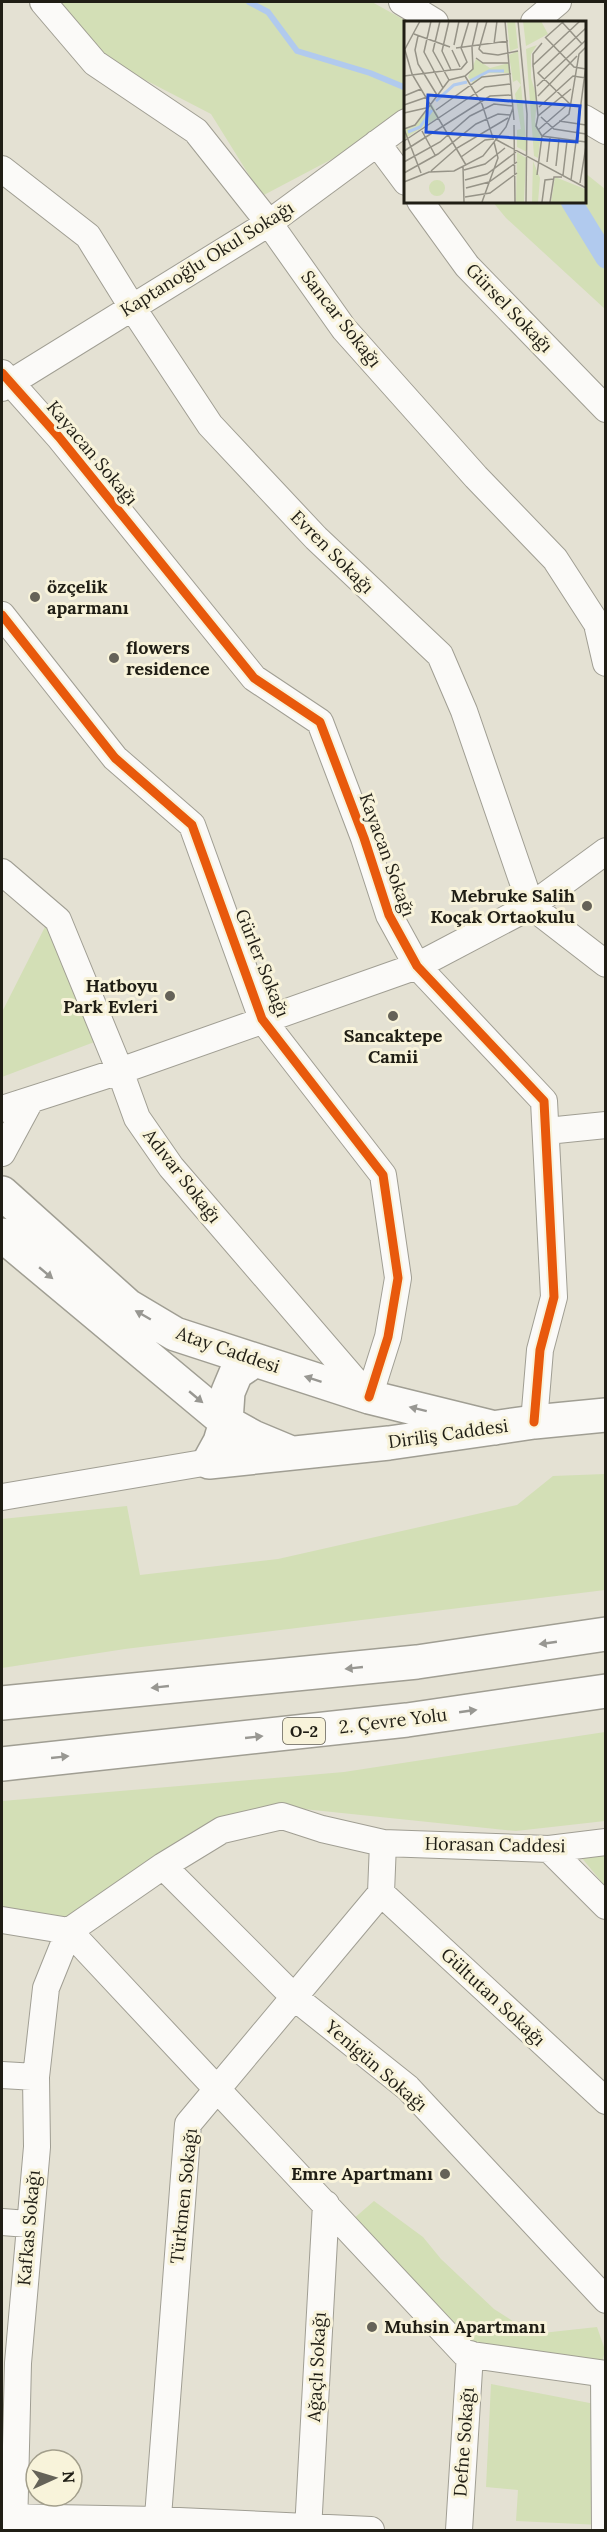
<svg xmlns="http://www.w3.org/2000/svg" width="607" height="2532" font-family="Lora,serif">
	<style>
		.green { fill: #d3dfb6 }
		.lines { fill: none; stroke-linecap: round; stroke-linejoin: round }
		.stream { stroke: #b1caee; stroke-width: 6 }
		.canal { stroke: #b1caee; stroke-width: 21 }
		.minor-casing { stroke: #a09e93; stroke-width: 28 }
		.major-casing { stroke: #a09e93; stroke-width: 36 }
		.highway-casing { stroke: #a09e93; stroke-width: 36 }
		.minor { stroke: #fbfaf8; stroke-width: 26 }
		.major { stroke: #fbfaf8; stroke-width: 33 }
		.highway { stroke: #fbfaf8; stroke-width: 33 }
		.cycleway-casing { stroke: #f8f3da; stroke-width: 13 }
		.cycleway { stroke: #e8590c; stroke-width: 9 }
		.oneway { fill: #989792 }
		.poi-dot { fill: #656258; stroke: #f8f3da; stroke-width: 2 }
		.labels { text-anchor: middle; stroke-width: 6; stroke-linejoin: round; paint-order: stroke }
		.shield { fill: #f8f3da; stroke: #615e50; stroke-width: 1.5 }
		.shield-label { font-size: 16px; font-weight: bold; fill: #201e15 }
		.street-label { font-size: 18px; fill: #201e15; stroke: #f8f3da }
		.poi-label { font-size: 18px; font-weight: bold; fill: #201e15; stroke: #f8f3da; text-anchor: start }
		.inset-river { fill: none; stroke: #b1caee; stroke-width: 3 }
		.inset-road { fill: none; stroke: #969387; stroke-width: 1.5 }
		.view { fill: #1d4ed8; fill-opacity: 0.15; stroke: #1d4ed8; stroke-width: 3 }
		.inset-edge { fill: none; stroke: #201e15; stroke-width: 3 }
	</style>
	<rect width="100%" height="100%" fill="#e4e1d3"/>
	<path class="green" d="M57 2H372L408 22H406V112L370 139 262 196 211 114 95 54Z
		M585 173 605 189V309L506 218 492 201H584Z
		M48 921 97 1041 2 1077V1012Z
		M605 1474V1590L125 1649 2 1668V1519L127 1506 140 1575 278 1559 517 1505 553 1476Z
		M605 1732V1821L516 1831 284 1807 75 1927 2 1917V1801L344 1772Z
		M605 1854V1886L581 1857Z
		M374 2201 423 2237 441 2259 494 2309 533 2334 597 2327 605 2350 601 2368 468 2341 352 2220Z
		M491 2384 600 2405 601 2525 516 2521 518 2490 486 2487Z"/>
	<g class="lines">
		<path class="stream" d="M249 2 268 12 297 51 370 73 406 88"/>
		<path class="canal" d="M571 201 606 258"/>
		<defs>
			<path id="minor" d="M43 2 95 63 196 131 269 223 344 329 476 477 555 559 597 624 606 663
				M402 2 435 22
				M534 22 558 2
				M584 118 606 131
				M377 143 406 182
				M2 169 88 236 132 307 210 425 316 538 440 655 464 711 531 906 606 964
				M420 201 467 266 606 409
				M2 373 59 437 254 678 320 722 364 838 389 915 417 966 544 1101 554 1297 540 1350 534 1422
				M2 388 269 223 406 122
				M2 615 115 758 192 825 262 1019 383 1175 398 1278 388 1337 369 1397
				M2 872 58 920 120 1071 137 1118 171 1167 369 1397
				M2 1109 120 1071 417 966 531 906 606 851
				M547 1131 606 1125
				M2 1153 30 1101
				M2 1497 209 1462
				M383 1843 549 1849 606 1842
				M549 1849 606 1906
				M163 1866 294 1997 408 2088 606 2300
				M381 1893 606 2101
				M2 1920 69 1931
				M69 1931 465 2354 606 2374
				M69 1931 163 1866 222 1830 282 1816 322 1829 383 1843 381 1893
				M2 2075 36 2077
				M2 2222 28 2224
				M604 2374 605 2530
				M2 2517 157 2520 371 2530
				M14 2530 18 2363 37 2147 36 2077 46 1988 69 1931
				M157 2530 188 2124 381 1893
				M308 2530 326 2204
				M459 2530 470 2354"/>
			<path id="major" d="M2 1193 128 1306 175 1334 369 1397 495 1428
				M2 1235 226 1422 253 1437 289 1452
				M255 1360 236 1373 228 1392 226 1422 220 1442 209 1462 389 1443 534 1422 606 1415"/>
			<path id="highway" d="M2 1703 417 1662 606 1634
				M2 1764 407 1720 606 1691"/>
		</defs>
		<use href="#minor" class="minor-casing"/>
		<use href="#major" class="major-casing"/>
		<use href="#highway" class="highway-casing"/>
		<use href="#minor" class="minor"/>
		<use href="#major" class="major"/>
		<use href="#highway" class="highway"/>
		<defs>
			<path id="cycleway" d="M2 373 59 437 254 678 320 722 364 838 389 915 417 966 544 1101 554 1297 540 1350 534 1422
				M2 615 115 758 192 825 262 1019 383 1175 398 1278 388 1337 369 1397"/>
		</defs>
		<use href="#cycleway" class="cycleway-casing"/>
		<use href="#cycleway" class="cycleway"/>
	</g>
	<defs><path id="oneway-solid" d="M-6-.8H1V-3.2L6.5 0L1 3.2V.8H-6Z" transform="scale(1.5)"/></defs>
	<g class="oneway">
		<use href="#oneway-solid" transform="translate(46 1273) rotate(40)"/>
		<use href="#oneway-solid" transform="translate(143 1315) rotate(-150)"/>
		<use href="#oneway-solid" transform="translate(313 1379) rotate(-162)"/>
		<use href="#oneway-solid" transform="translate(196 1397) rotate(40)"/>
		<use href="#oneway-solid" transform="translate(418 1409) rotate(-166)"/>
		<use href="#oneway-solid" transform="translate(548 1643) rotate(172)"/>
		<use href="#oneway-solid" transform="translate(354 1668) rotate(174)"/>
		<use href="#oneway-solid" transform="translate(160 1687) rotate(174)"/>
		<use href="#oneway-solid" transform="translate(468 1711) rotate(-8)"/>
		<use href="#oneway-solid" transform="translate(254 1737) rotate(-6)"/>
		<use href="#oneway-solid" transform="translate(60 1757) rotate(-6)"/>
	</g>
	<g class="poi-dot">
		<circle cx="35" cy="597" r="6"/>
		<circle cx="114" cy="658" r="6"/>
		<circle cx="587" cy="906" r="6"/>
		<circle cx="170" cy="996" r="6"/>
		<circle cx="393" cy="1016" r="6"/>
		<circle cx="445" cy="2174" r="6"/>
		<circle cx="372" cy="2327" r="6"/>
	</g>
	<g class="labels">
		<rect class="shield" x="283" y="1718" width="42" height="26" rx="4.5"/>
		<g class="shield-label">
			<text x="304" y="1737">O-2</text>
		</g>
		<g class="street-label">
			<text transform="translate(207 259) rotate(-32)" y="6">Kaptanoğlu Okul Sokağı</text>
			<text transform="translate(509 308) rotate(46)" y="6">Gürsel Sokağı</text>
			<text transform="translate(341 319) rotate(52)" y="6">Sancar Sokağı</text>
			<text transform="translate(92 453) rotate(50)" y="6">Kayacan Sokağı</text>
			<text transform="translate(332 552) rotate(45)" y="6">Evren Sokağı</text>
			<text transform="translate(387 855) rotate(70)" y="6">Kayacan Sokağı</text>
			<text transform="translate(262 963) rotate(68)" y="6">Gürler Sokağı</text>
			<text transform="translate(182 1176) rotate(52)" y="6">Adıvar Sokağı</text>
			<text transform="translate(228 1350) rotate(19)" y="6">Atay Caddesi</text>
			<text transform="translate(448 1434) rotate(-8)" y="6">Diriliş Caddesi</text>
			<text transform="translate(393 1721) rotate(-7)" y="6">2. Çevre Yolu</text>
			<text transform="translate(495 1845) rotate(1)" y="6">Horasan Caddesi</text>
			<text transform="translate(493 1997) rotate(43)" y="6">Gültutan Sokağı</text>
			<text transform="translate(376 2066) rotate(41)" y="6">Yenigün Sokağı</text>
			<text transform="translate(184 2196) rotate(-84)" y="6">Türkmen Sokağı</text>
			<text transform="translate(29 2228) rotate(-85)" y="6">Kafkas Sokağı</text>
			<text transform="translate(317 2367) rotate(-87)" y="6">Ağaçlı Sokağı</text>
			<text transform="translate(464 2442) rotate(-86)" y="6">Defne Sokağı</text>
		</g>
		<g class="poi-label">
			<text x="47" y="593">özçelik<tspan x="47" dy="21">aparmanı</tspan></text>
			<text x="126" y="654">flowers<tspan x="126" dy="21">residence</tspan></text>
			<text x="575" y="902" text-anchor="end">Mebruke Salih<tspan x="575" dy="21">Koçak Ortaokulu</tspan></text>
			<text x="158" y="992" text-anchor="end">Hatboyu<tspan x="158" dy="21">Park Evleri</tspan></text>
			<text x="393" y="1042" text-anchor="middle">Sancaktepe<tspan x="393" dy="21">Camii</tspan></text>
			<text x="433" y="2180" text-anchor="end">Emre Apartmanı</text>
			<text x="384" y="2333">Muhsin Apartmanı</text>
		</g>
	</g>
	<g transform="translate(404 21)">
		<rect width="182" height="182" fill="#e4e1d3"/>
		<path d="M103 0H111L114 27 106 30ZM119 0H137L144 13 122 25ZM133 24 127 33V57L133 77 131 101 137 112 134 137 130 135 122 28ZM114 30 123 131 113 126V109L117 108 111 73 117 64 113 59 109 61 105 34ZM72 38 86 47 105 42 106 52H83L69 62 64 56ZM28 83 35 96 0 118V109L11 105ZM113 131 122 137 120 181H112ZM129 140 136 157 134 181H128ZM151 156 181 168V181H147ZM25 167a8 8 0 1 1 16 0a8 8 0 1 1-16 0Z" fill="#d3dfb6"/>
		<path class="inset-river" d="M66 60 85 50H100M32 80 50 64 63 61M4 111 16 106 28 89"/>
		<path class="inset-road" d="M27 0 20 31 39 67M36 0 29 30 45 59M45 0 38 30 47 49 57 48 63 41 57 27 65 0M83 0 75 28 79 32 94 34 114 30M101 0 110 99M114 0 123 93 122 181M158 1 178 23M10 13 46 26M14 15 11 29 14 43 33 74M141 17 160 0M142 17 170 46 182 48M138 22 129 33V44L176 0M90 23 93 0M50 24 55 0M0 26 8 53 62 144M52 27 104 20M1 28 16 0M48 29 56 46M72 37 79 42H105M129 44 134 95M0 55 47 49M61 55 78 83 89 117M45 59 61 55 69 48 68 26 74 0M133 65 182 19M0 75 17 68M134 75 173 35M0 84 23 76M167 84 134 52 182 7M135 86 169 55 182 57M32 89 78 56 107 53M0 92 22 87M137 96 150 108 182 113M155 100 182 104M110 104 111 181M0 108 11 104 45 59M0 108 17 152M134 109 164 83M18 110 31 134M138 115 165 93 175 33 182 26M138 115 132 105 134 95 167 68M138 115 182 121M91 118 182 167M0 120 81 66 107 63M0 130 86 75 108 74M57 136 81 119 90 118M0 141 36 121 66 95 90 83 109 85M143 141 146 117M152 145 155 118M59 146 60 181M60 149 81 143 101 127M27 150 53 127 104 97M0 152 34 133 72 103 94 93 106 94M133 154 138 115M159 154 163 120M61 159 83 153 112 131M167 159 182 44M0 161 25 151 50 150 79 135 102 106 109 87M176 162 182 125M62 167 85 161 113 141M61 176 86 172 113 152M78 181 94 137 90 121M138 181 141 159 150 158M146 181 150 156H158"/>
		<path class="view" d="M24 74 176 85 173 121 22 111Z"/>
		<rect width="182" height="182" class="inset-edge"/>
	</g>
	<rect width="607" height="2532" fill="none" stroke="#201e15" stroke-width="6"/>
	<g transform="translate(54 2478) rotate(86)"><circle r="28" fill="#f8f3da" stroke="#a29e8b" stroke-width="1.5"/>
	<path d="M0-4.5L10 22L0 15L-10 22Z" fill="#656258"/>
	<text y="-9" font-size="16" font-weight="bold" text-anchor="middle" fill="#201e15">N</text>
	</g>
</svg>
